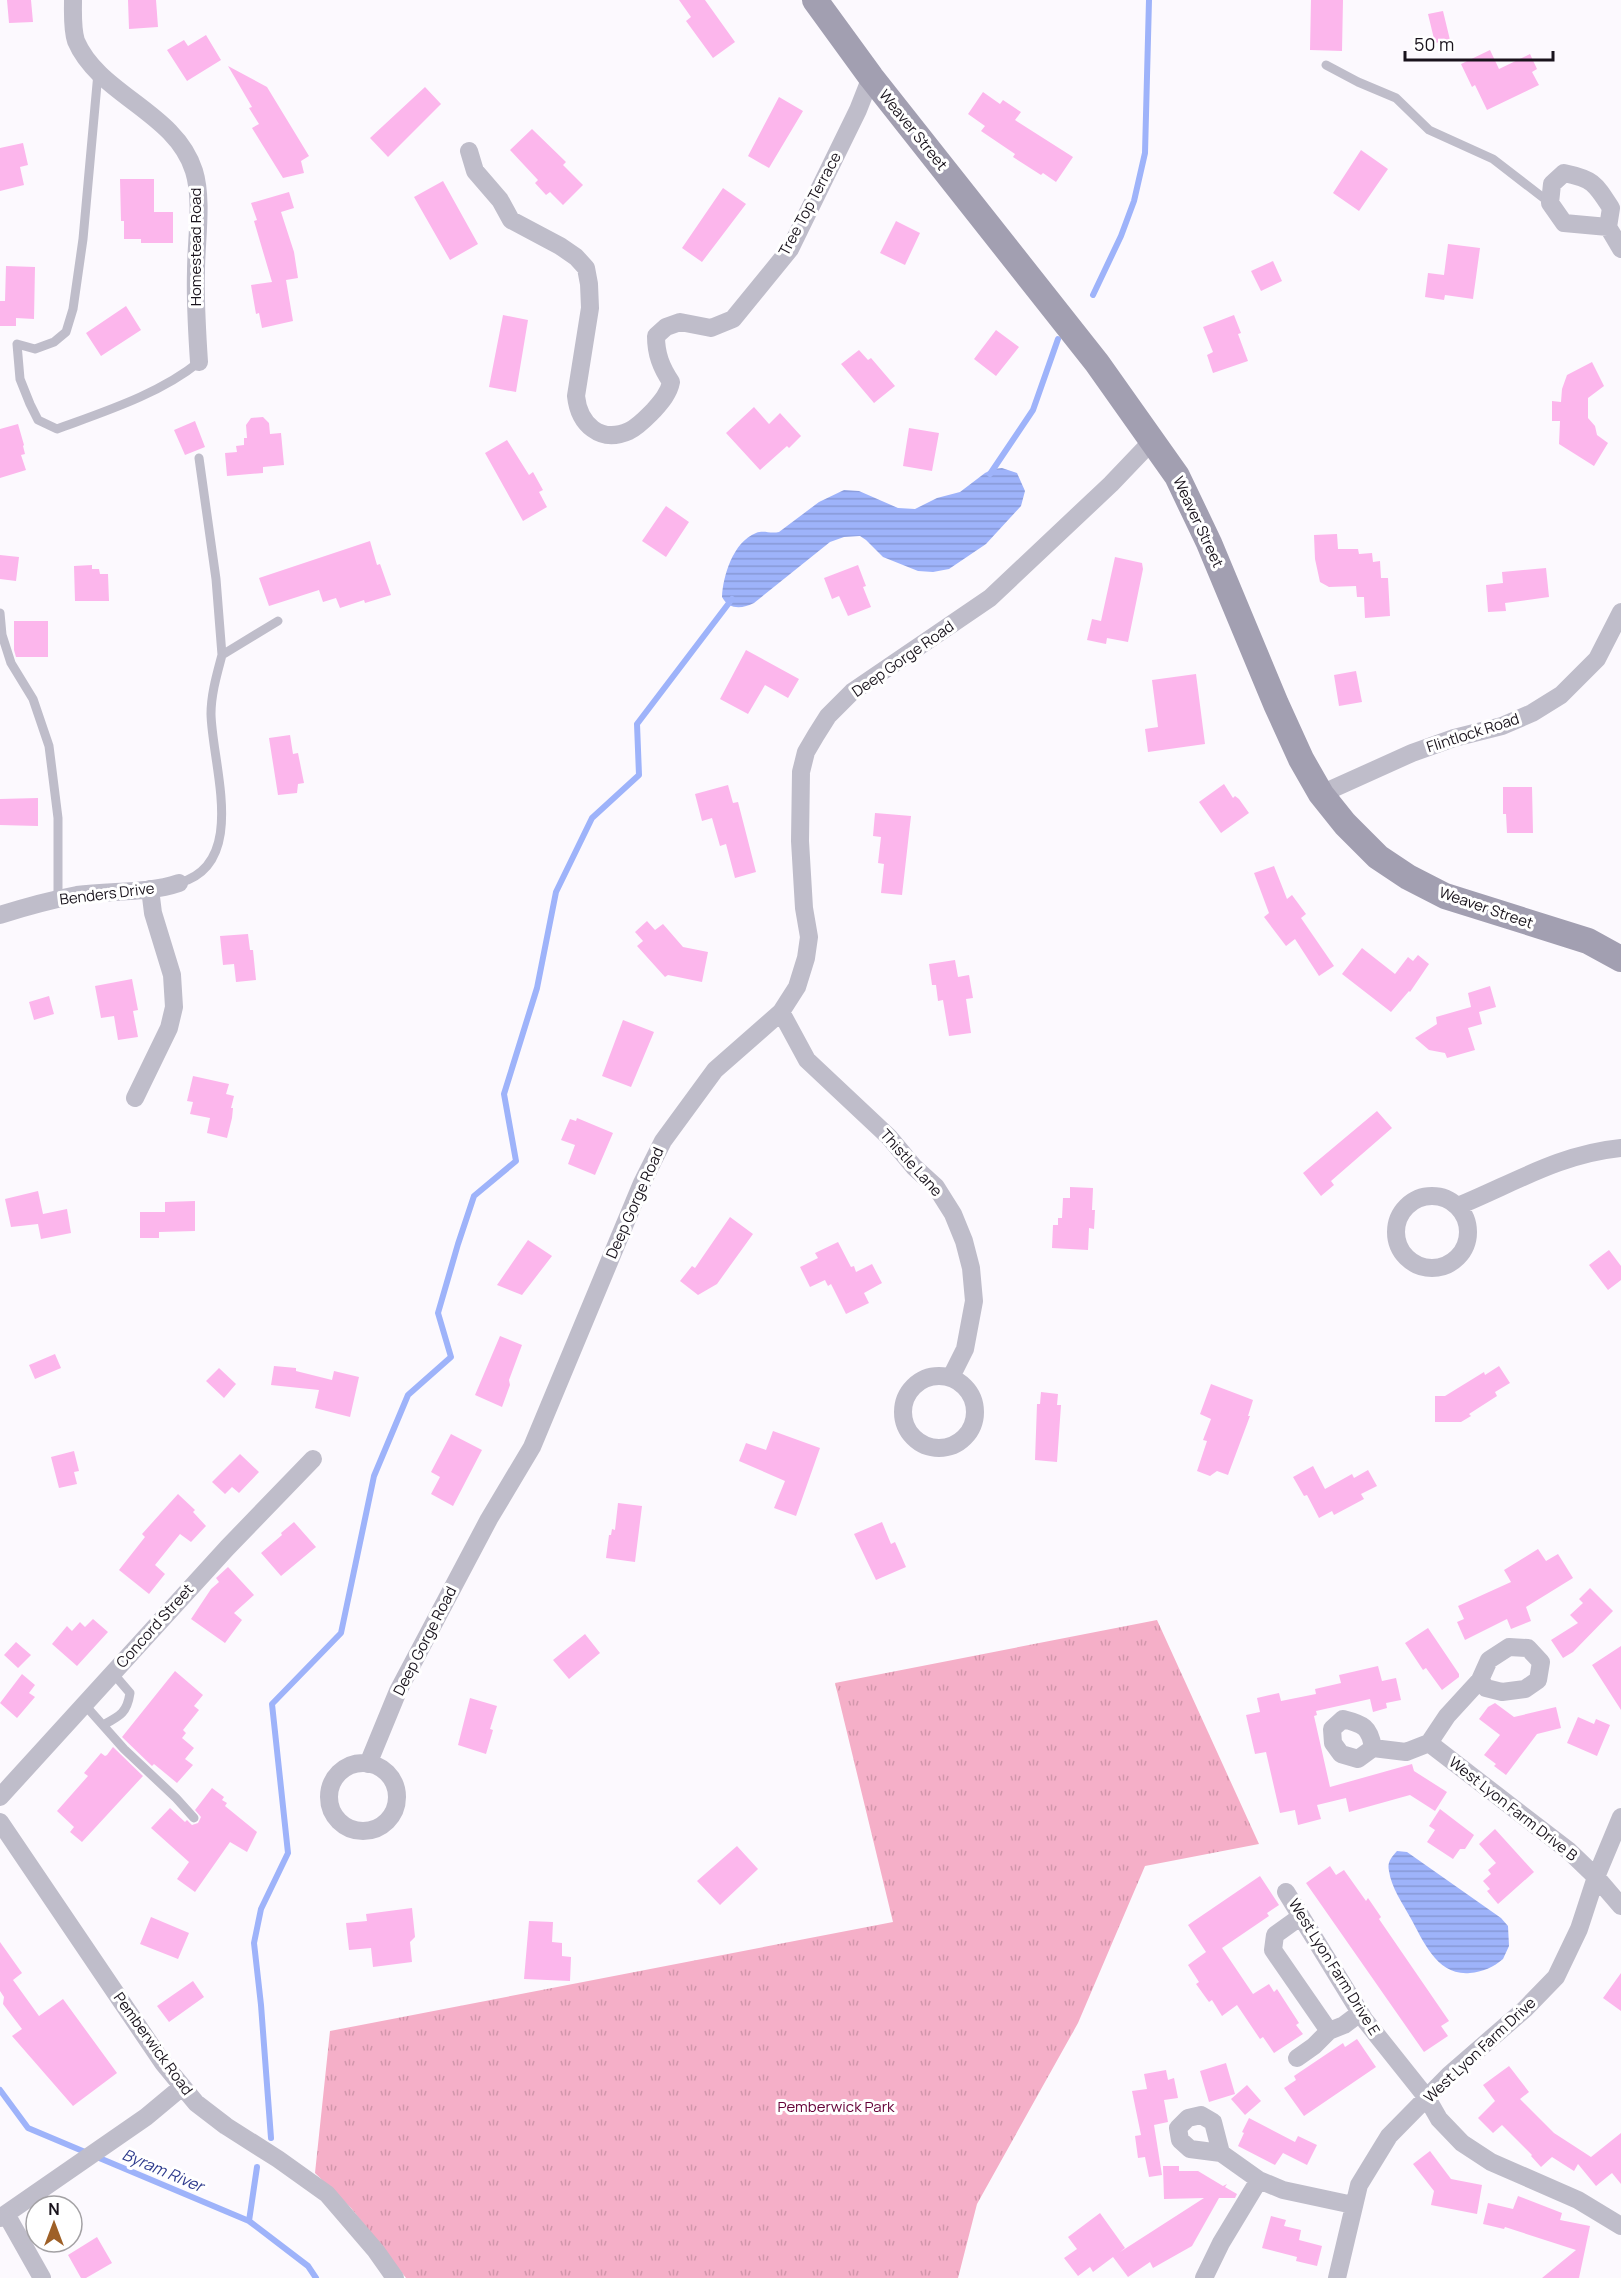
<svg xmlns="http://www.w3.org/2000/svg" width="1621" height="2278" font-family="Manrope,sans-serif">
	<style>
		.park { fill: url(#park-tufts) }
		.water { fill: url(#water-rules) }
		.lines { fill: none; stroke-linecap: round; stroke-linejoin: round }
		.stream { stroke: #9eb3fa; stroke-width: 6 }
		.building { fill: #fcb6ec }
		.lane { stroke: #bfbdca; stroke-width: 9 }
		.street { stroke: #bfbdca; stroke-width: 18 }
		.secondary { stroke: #a29fb1; stroke-width: 26 }
		.labels { text-anchor: middle; stroke-width: 6; stroke-linejoin: round; paint-order: stroke }
		.street-label { font-size: 15px; fill: #19131c; stroke: #fff }
		.park-label { font-size: 15px; fill: #640037; stroke: #fff }
		.water-label { font-size: 16px; font-style: italic; fill: #2e3b8d; stroke: #fff }
	</style>
	<defs>
		<pattern id="park-tufts" width="24" height="20" patternUnits="userSpaceOnUse" patternTransform="scale(1.5)"><rect width="24" height="20" fill="#f5afc8"/><path d="M3 7l-1-3M5 7V3M7 7l1-3M15 17l-1-3M17 17v-4M19 17l1-3" fill="none" stroke="#d196ab"/></pattern>
		<pattern id="water-rules" width="6" height="5" patternUnits="userSpaceOnUse" patternTransform="scale(1.5)"><rect width="6" height="5" fill="#9eb3fa"/><path d="M0 2.5h6" fill="none" stroke="#8899d6"/></pattern>
	</defs>
	<rect width="100%" height="100%" fill="#fcf9fe"/>
	<path class="park" d="M1157 1620 1259 1844 1145 1866 1078 2023 977 2204 958 2278H406L351 2208 315 2173 330 2031 893 1922 835 1683Z"/>
	<path class="water" d="M1002 468 1017 473 1025 491 1021 506 986 544 949 569 933 572 918 571 883 557 866 540 860 536 844 537 830 542 754 603C742 609 729 610 722 597 723 576 733 542 756 533 764 530 770 534 779 532L819 502 844 490 859 491 898 508 915 509 937 498 960 492 985 473 993 469Z
		M1397 1851 1407 1852 1501 1918 1508 1926 1509 1946 1503 1959C1494 1967 1482 1972 1470 1973 1437 1976 1424 1942 1410 1917 1403 1904 1391 1887 1389 1871 1387 1862 1391 1858 1397 1851Z"/>
	<g class="lines">
		<path class="stream" d="M1093 295 1121 236 1134 201 1145 153 1149 0
			M990 474 1033 410 1058 339
			M0 2090 28 2128 249 2221 308 2266 316 2278
			M271 2138 261 2005 254 1943 261 1909 288 1853 272 1704 341 1633 374 1476 408 1395 451 1357 438 1313 458 1244 474 1196 516 1161 504 1094 537 988 556 892 592 818 639 775 637 724 732 599
			M249 2221 257 2167"/>
	</g>
	<path class="building" d="M7 0H31L33 22 9 23Z
		M128 0H156L158 27 129 29Z
		M679 0H705L735 42 713 58 686 21 691 17Z
		M1311 0H1343L1342 51 1310 50Z
		M1443 11 1450 40 1435 43 1428 14Z
		M206 35 221 60 187 81 167 50 184 40 188 46Z
		M1490 50 1499 69 1530 54 1537 69 1532 72 1539 85 1487 110 1475 85 1472 87 1461 64Z
		M228 66 267 87 309 156 301 161 304 173 283 178 252 128 259 124 249 108 252 107Z
		M425 87 441 104 388 157 370 138Z
		M983 92 1000 104 1003 100 1021 112 1015 120 1073 157 1056 182 1043 173 1041 175 1013 157 1015 154 981 131 985 126 968 114Z
		M779 97 803 111 769 168 748 156Z
		M532 129 566 162 563 165 583 185 563 205 550 192 546 195 535 183 538 180 510 150Z
		M23 143 28 165 20 167 24 185 0 191V148Z
		M1361 150 1388 169 1359 211 1333 193Z
		M120 179H154V212H173V243H141V239H124V221H121Z
		M443 181 478 244 450 260 414 197Z
		M723 188 746 204 702 262 682 248Z
		M289 192 294 208 281 212 294 252 298 278 286 280 293 321 262 328 259 313 256 314 251 285 272 282 254 221 257 220 251 203Z
		M896 221 920 233 905 265 880 253Z
		M1448 244 1480 248 1473 299 1445 295 1444 300 1425 297 1428 273 1444 275Z
		M1273 261 1282 281 1261 291 1251 271Z
		M6 266 35 267 34 319 16 318V326H0V301H5Z
		M126 306 141 330 101 356 86 333Z
		M503 315 528 320 516 392 489 387Z
		M1234 315 1241 333 1238 334 1248 361 1213 373 1207 355 1213 352 1203 327Z
		M996 330 1019 347 996 376 974 359Z
		M859 350 868 360 871 358 895 386 874 403 841 364Z
		M1592 362 1604 386 1588 398V418L1595 426 1597 435 1608 443 1594 466 1559 444 1560 421H1552V401L1561 402 1562 389 1567 375Z
		M754 407 769 424 780 413 801 436 789 448 787 446 760 470 726 433Z
		M263 417 269 423 270 434 281 433 284 465 263 467V473L227 476 225 453 237 452 236 446 244 445V438H247L246 425 251 418Z
		M195 421 205 447 185 455 174 430Z
		M18 424 24 445 23 446 25 454 21 455 26 470 0 478V429Z
		M909 428 939 433 932 471 903 466Z
		M507 440 529 475 533 472 543 490 539 492 547 507 523 521 485 453Z
		M666 506 689 522 666 557 642 541Z
		M1337 534 1338 549H1358L1359 554 1372 553 1373 562 1380 561 1381 578H1388L1390 616 1365 618 1364 597H1357L1356 586 1329 587 1320 582 1315 559 1314 535Z
		M370 541 377 565 380 564 391 595 365 603 364 600 340 608 336 598 323 602 319 590 269 606 259 578Z
		M0 555 19 557 16 581 0 579Z
		M1115 557 1142 563 1143 569 1128 642 1107 638 1106 644 1087 640 1092 619 1101 621Z
		M92 565V569H99L100 574H108L109 601H75L74 566Z
		M858 565 866 586 863 587 871 607 848 616 839 596 832 599 824 578Z
		M1546 568 1549 597 1505 603 1506 611 1488 612 1486 585 1503 583 1502 572Z
		M14 621H48V657H16L14 650Z
		M746 650 799 679 788 698 765 685 748 714 720 699Z
		M1356 671 1362 702 1339 706 1334 675Z
		M1196 674 1205 744 1148 752 1145 729 1158 727 1152 680Z
		M290 735 293 754 298 753 304 783 298 784 297 793 278 795 269 738Z
		M1224 784 1233 798 1235 796 1239 799 1249 813 1221 833 1199 802Z
		M728 785 733 803 738 802 756 872 735 878 726 844 720 846 712 818 702 821 695 794Z
		M1503 787H1532L1533 833H1507L1506 814H1503Z
		M38 798V826L0 825V799Z
		M875 813 911 816 902 895 881 893 884 864 878 863 881 837 873 836Z
		M1274 866 1287 899 1292 895 1306 914 1301 918 1334 966 1319 976 1295 939 1286 946 1264 917 1269 913 1254 873Z
		M647 921 655 930 663 924 683 947 708 952 702 982 668 975 665 977 637 946 643 941 635 932Z
		M248 934 250 950H253L256 980 236 982 234 964 223 965 220 936Z
		M1362 948 1395 974 1408 957 1413 961 1418 955 1429 964 1410 992 1409 991 1391 1012 1342 974Z
		M955 960 958 977 969 975 973 998 966 999 971 1033 949 1036 943 1000 938 1001 936 985H932L929 964Z
		M132 979 138 1010 133 1011 138 1037 118 1040 114 1016 101 1018 95 986Z
		M1490 986 1496 1007 1479 1012 1482 1024 1468 1028 1475 1050 1447 1058 1445 1053 1429 1050 1415 1038 1437 1024 1436 1017 1471 1007 1468 993Z
		M49 996 54 1014 34 1020 29 1002Z
		M623 1020 654 1032 631 1087 602 1076Z
		M193 1076 229 1084 226 1094 234 1096 231 1108H233L232 1118 227 1138 207 1133 210 1118 190 1114 193 1102 187 1101Z
		M1377 1111 1392 1128 1331 1181 1334 1185 1321 1196 1303 1173Z
		M577 1118 613 1133 595 1175 568 1164 575 1145 561 1140 570 1119 576 1121Z
		M1070 1187 1093 1188 1092 1210H1095L1094 1229 1089 1228 1088 1250 1052 1248 1053 1225H1058V1218H1062L1063 1198H1070Z
		M38 1191 43 1214 67 1209 71 1233 41 1239 38 1224 11 1227 5 1199Z
		M195 1201V1231L159 1232V1238H140V1212H165V1202Z
		M730 1217 753 1234 717 1284 698 1295 680 1281 692 1266 695 1268Z
		M528 1240 552 1256 522 1295 497 1285Z
		M838 1242 851 1267 854 1266 856 1272 872 1264 882 1283 864 1293 869 1303 846 1314 831 1284 828 1286 825 1280 810 1287 800 1267 818 1258 815 1253Z
		M1609 1250 1621 1266V1280L1608 1290 1589 1265Z
		M500 1336 522 1345 509 1380 510 1385 502 1407 475 1395Z
		M55 1354 61 1368 35 1379 29 1365Z
		M274 1366 296 1368V1371L332 1380 334 1371 359 1377 350 1417 315 1408 319 1390 271 1385Z
		M1499 1366 1510 1383 1495 1392 1497 1396 1469 1414 1471 1416 1461 1422H1435V1396H1445L1484 1372 1485 1375Z
		M219 1368 236 1384 224 1398 206 1381Z
		M1211 1384 1253 1400 1248 1416H1250L1228 1475 1217 1471 1210 1476 1197 1471 1207 1441 1203 1440 1211 1419 1200 1414Z
		M1041 1392 1058 1394 1057 1405H1061L1057 1462 1035 1460 1037 1404H1040Z
		M773 1431 820 1448 796 1516 774 1508 785 1481 739 1461 746 1443 766 1450Z
		M451 1434 482 1450 453 1506 431 1494 440 1477 431 1472Z
		M74 1451 79 1471 74 1472 77 1484 59 1488 51 1457Z
		M240 1454 259 1472 239 1493 232 1487 225 1494 212 1482Z
		M1313 1466 1325 1489 1352 1474 1354 1478 1368 1470 1377 1486 1361 1494 1364 1499 1334 1515 1332 1511 1319 1518 1307 1495 1304 1496 1293 1477Z
		M178 1494 195 1510 193 1512 206 1526 191 1542 180 1534 155 1565 165 1574 149 1594 119 1570 145 1537 142 1534Z
		M618 1503 642 1506 635 1562 606 1558 609 1535H611L612 1529 615 1530Z
		M294 1522 316 1547 281 1576 261 1553 282 1535 281 1533Z
		M882 1522 891 1544 895 1542 906 1567 876 1580 854 1534Z
		M1538 1549 1546 1561 1558 1554 1573 1578 1526 1607 1531 1621 1511 1629 1507 1619 1465 1640 1457 1622 1464 1619 1458 1606 1511 1582 1504 1570Z
		M228 1567 254 1595 234 1613 242 1620 225 1643 191 1619 211 1589 219 1582 216 1578Z
		M1590 1588 1613 1611 1573 1652 1563 1658 1551 1640 1578 1623 1570 1615 1583 1603 1579 1599Z
		M93 1619 108 1632 77 1666 52 1644 67 1626 72 1631 80 1622 85 1627Z
		M1428 1628 1459 1674V1677L1442 1690 1426 1668 1423 1670 1405 1643Z
		M585 1634 600 1653 569 1679 553 1660Z
		M16 1642 31 1655 18 1668 4 1655Z
		M1621 1646V1710L1592 1665Z
		M1378 1666 1382 1681 1396 1678 1401 1700 1386 1703 1387 1708 1373 1712 1370 1699 1316 1711 1317 1715 1314 1716 1330 1787 1412 1764 1414 1771 1447 1792 1435 1811 1410 1795 1349 1812 1346 1798 1317 1805 1321 1819 1298 1825 1295 1810 1280 1813 1266 1752 1255 1754 1246 1715 1260 1712 1257 1698 1279 1693 1281 1701 1316 1694 1315 1689 1341 1683 1339 1675Z
		M175 1671 203 1695 194 1706 199 1710 183 1730 186 1733 182 1738 194 1748 185 1759 193 1765 177 1783 154 1764 152 1766 122 1737Z
		M22 1674 35 1685 29 1693 35 1697 17 1718 0 1703Z
		M470 1698 497 1706 490 1729 493 1730 486 1754 458 1745Z
		M1495 1703 1514 1717 1556 1707 1561 1728 1537 1734 1506 1775 1494 1766 1496 1764 1484 1755 1500 1735 1479 1719 1488 1707Z
		M1578 1717 1594 1724 1596 1719 1610 1725 1597 1756 1567 1743Z
		M113 1747 143 1776 82 1842 70 1832 74 1827 57 1811 88 1776 84 1773 101 1753 105 1756 107 1755Z
		M212 1788 224 1797 222 1800 227 1803 225 1806 257 1832 247 1852 230 1842 195 1892 177 1879 189 1862 151 1828 170 1808 185 1822 187 1820 192 1825 198 1823 201 1817 195 1810Z
		M1440 1809 1474 1835 1465 1849H1460L1453 1859 1427 1842 1435 1830 1429 1826Z
		M1495 1829 1534 1872 1498 1904 1487 1891 1490 1889 1483 1881 1491 1874 1488 1870 1496 1863 1479 1844Z
		M737 1846 758 1869 720 1905 697 1881Z
		M1330 1866 1336 1875 1344 1870 1366 1901 1368 1898 1381 1917 1379 1919 1449 2021 1441 2026 1448 2036 1424 2052 1306 1883Z
		M1260 1876 1279 1905 1267 1913 1269 1916 1222 1948 1253 1994 1269 1984 1274 1992 1277 1989 1299 2023 1296 2025 1303 2034 1274 2053 1263 2037 1260 2039 1237 2005 1222 2016 1212 2000 1209 2002 1196 1984 1199 1982 1188 1965 1206 1952 1188 1925Z
		M412 1908 415 1937 410 1942 412 1962 373 1967 371 1948 349 1950 346 1923 367 1921 366 1914Z
		M151 1917 189 1933 178 1959 140 1944Z
		M529 1921 553 1922 552 1942 562 1943V1956L571 1957 570 1981 524 1979Z
		M0 1942 22 1973 13 1980 39 2016 63 1999 117 2073 73 2106 12 2036 22 2029 3 2004 4 1997 0 1991Z
		M1621 1973V2011L1603 1998Z
		M193 1981 204 1997 169 2022 157 2006Z
		M1357 2039 1376 2067 1304 2116 1284 2088 1296 2080 1294 2076 1343 2043 1345 2047Z
		M1226 2063 1235 2094 1209 2102 1200 2071Z
		M1509 2066 1529 2092 1520 2099 1554 2133 1591 2157 1621 2133V2184L1612 2173 1596 2186 1578 2164 1574 2171 1552 2157 1541 2167 1531 2156 1532 2155 1502 2125 1493 2133 1478 2118 1495 2101 1483 2085Z
		M1166 2070 1168 2080 1174 2078 1178 2098 1164 2100 1168 2122 1154 2125 1162 2175 1149 2177 1145 2157 1138 2158 1135 2136 1141 2135 1132 2091 1147 2089 1144 2074Z
		M1247 2085 1261 2101 1245 2115 1231 2099Z
		M1249 2118 1295 2142 1298 2136 1317 2145 1307 2165 1283 2153 1275 2165 1238 2146 1244 2133 1242 2132Z
		M1430 2151 1451 2179 1482 2185 1477 2214 1431 2205 1434 2191 1413 2164Z
		M1163 2166H1179V2171H1198L1223 2186 1227 2184 1225 2187 1237 2194 1235 2198H1219L1192 2246 1153 2268 1150 2262 1128 2277 1113 2257 1093 2272 1090 2267 1078 2276 1064 2258 1077 2249 1068 2237 1100 2213 1125 2248 1120 2252 1204 2198 1164 2199Z
		M1518 2196 1562 2213 1560 2220 1590 2226 1579 2278H1542L1576 2250 1505 2227 1504 2229 1483 2224 1488 2203 1513 2209Z
		M1271 2216 1286 2220 1284 2226 1301 2230 1299 2240 1322 2246 1317 2266 1296 2261 1297 2257 1262 2248Z
		M97 2237 112 2263 86 2278H81L68 2255Z"/>
	<g class="lines">
		<path class="lane" d="M1326 65 1358 82 1396 98 1429 130 1493 159 1550 203
			M98 73 83 239 73 309 66 332 54 342 35 349 17 344 20 379 30 404 38 420 57 429C103 412 160 394 199 362
			M199 458 216 579 222 655
			M0 613 2 635 11 663 33 699 49 746 58 818V900
			M179 883C249 864 212 765 211 714 211 694 217 674 222 655L278 621
			M84 1704 124 1749 176 1798 194 1818
			M103 1725C120 1716 127 1713 130 1693L112 1672"/>
		<path class="street" d="M73 0C73 12 72 29 76 41 99 95 176 112 194 171 203 200 196 241 196 271 195 302 197 332 199 362
			M469 151 475 171 500 200 511 220 560 246 576 257 586 268 589 284 590 308 576 396C579 424 600 444 629 431 639 426 646 418 654 410 661 402 669 393 671 382 661 367 656 354 656 336L666 327 680 322 711 328 733 319 790 249 858 110 871 77
			M1608 227 1564 223 1550 203 1552 184 1564 173C1593 179 1595 183 1611 208L1608 227 1621 249
			M1321 794 1412 753 1454 738 1502 726 1532 713 1561 695 1597 659 1621 612
			M0 915C25 907 51 900 77 895 111 890 147 894 179 883
			M781 1012 807 1060 889 1137 914 1167 936 1187 953 1214 964 1241 971 1268 974 1301 965 1349 951 1377
			M135 1098 169 1028 174 1007 172 975 153 913 150 889
			M1396 1232a36 36 0 1 1 72 0a36 36 0 1 1-72 0Z
			M1458 1206C1514 1183 1560 1154 1621 1148
			M903 1412a36 36 0 1 1 72 0a36 36 0 1 1-72 0Z
			M1429 1743 1569 1851 1596 1877 1621 1906
			M1373 1748C1370 1727 1363 1724 1343 1719L1332 1729 1333 1743 1341 1754 1358 1759 1373 1748 1406 1752 1429 1743 1447 1716 1480 1680 1489 1660 1509 1647 1528 1648 1541 1662 1538 1680 1525 1689 1502 1692 1486 1688 1480 1680
			M329 1797a34 34 0 1 1 68 0a34 34 0 1 1-68 0Z
			M368 1764 398 1691 489 1519 532 1447 642 1183 663 1141 715 1070 781 1012 797 987 806 958 809 937 804 908 800 841 801 772 806 752 816 735 828 716 852 692 990 598 1111 484 1153 440
			M0 1797 227 1548 313 1459
			M0 1822 163 2063 196 2103 226 2126 278 2159 327 2194 376 2251 395 2278
			M1286 1892 1364 2019 1427 2098 1439 2119 1462 2143 1491 2162 1578 2200 1621 2226
			M1300 1917 1275 1935 1273 1950 1329 2031 1344 2025 1360 2013
			M1297 2058 1314 2046 1329 2031
			M1259 2180 1283 2190 1353 2205
			M6 2214 42 2278
			M0 2218 146 2117 182 2087
			M1204 2278 1221 2243 1259 2180 1221 2153 1213 2122 1201 2115 1188 2118 1178 2128 1180 2140 1190 2149 1221 2153
			M1337 2278 1359 2185 1389 2136 1449 2075 1525 2009 1556 1977 1579 1929 1596 1877 1621 1817"/>
		<path class="secondary" d="M815 0 871 77 1097 363 1177 476 1209 543 1276 704 1301 759 1321 794 1345 824 1378 857 1408 877 1445 896 1588 941 1621 959"/>
	</g>
	<g class="labels">
		<g class="street-label">
			<text transform="translate(913 130) rotate(51)" y="5">Weaver Street</text>
			<text transform="translate(810 204) rotate(-62)" y="5">Tree Top Terrace</text>
			<text transform="translate(196 247) rotate(-90)" y="5">Homestead Road</text>
			<text transform="translate(1198 522) rotate(65)" y="5">Weaver Street</text>
			<text transform="translate(903 659) rotate(-35)" y="5">Deep Gorge Road</text>
			<text transform="translate(1473 733) rotate(-18)" y="5">Flintlock Road</text>
			<text transform="translate(107 894) rotate(-7)" y="5">Benders Drive</text>
			<text transform="translate(1486 908) rotate(19)" y="5">Weaver Street</text>
			<text transform="translate(911 1163) rotate(48)" y="5">Thistle Lane</text>
			<text transform="translate(635 1203) rotate(-66)" y="5">Deep Gorge Road</text>
			<text transform="translate(155 1626) rotate(-48)" y="5">Concord Street</text>
			<text transform="translate(425 1641) rotate(-63)" y="5">Deep Gorge Road</text>
			<text transform="translate(1513 1809) rotate(38)" y="5">West Lyon Farm Drive B</text>
			<text transform="translate(1334 1967) rotate(58)" y="5">West Lyon Farm Drive E</text>
			<text transform="translate(153 2044) rotate(54)" y="5">Pemberwick Road</text>
			<text transform="translate(1480 2050) rotate(-43)" y="5">West Lyon Farm Drive</text>
		</g>
		<g class="park-label">
			<text x="836" y="2112">Pemberwick Park</text>
		</g>
		<g class="water-label">
			<text transform="translate(163 2170) rotate(23)" y="6">Byram River</text>
		</g>
	</g>
	<g transform="translate(54 2224)"><circle r="28" fill="#ffffff" stroke="#a3a1a4" stroke-width="1.5"/>
	<path d="M0-4.5L10 22L0 15L-10 22Z" fill="#9e6027"/>
	<text y="-9" font-size="16" font-weight="bold" text-anchor="middle" fill="#19131c">N</text>
	</g>
	<path d="M1405 51v9h148v-9" fill="none" stroke="#19131c" stroke-width="3"/>
	<text x="1414" y="51" font-size="18" fill="#19131c" stroke="#ffffff" stroke-width="4.5" paint-order="stroke">50 m</text>
</svg>
